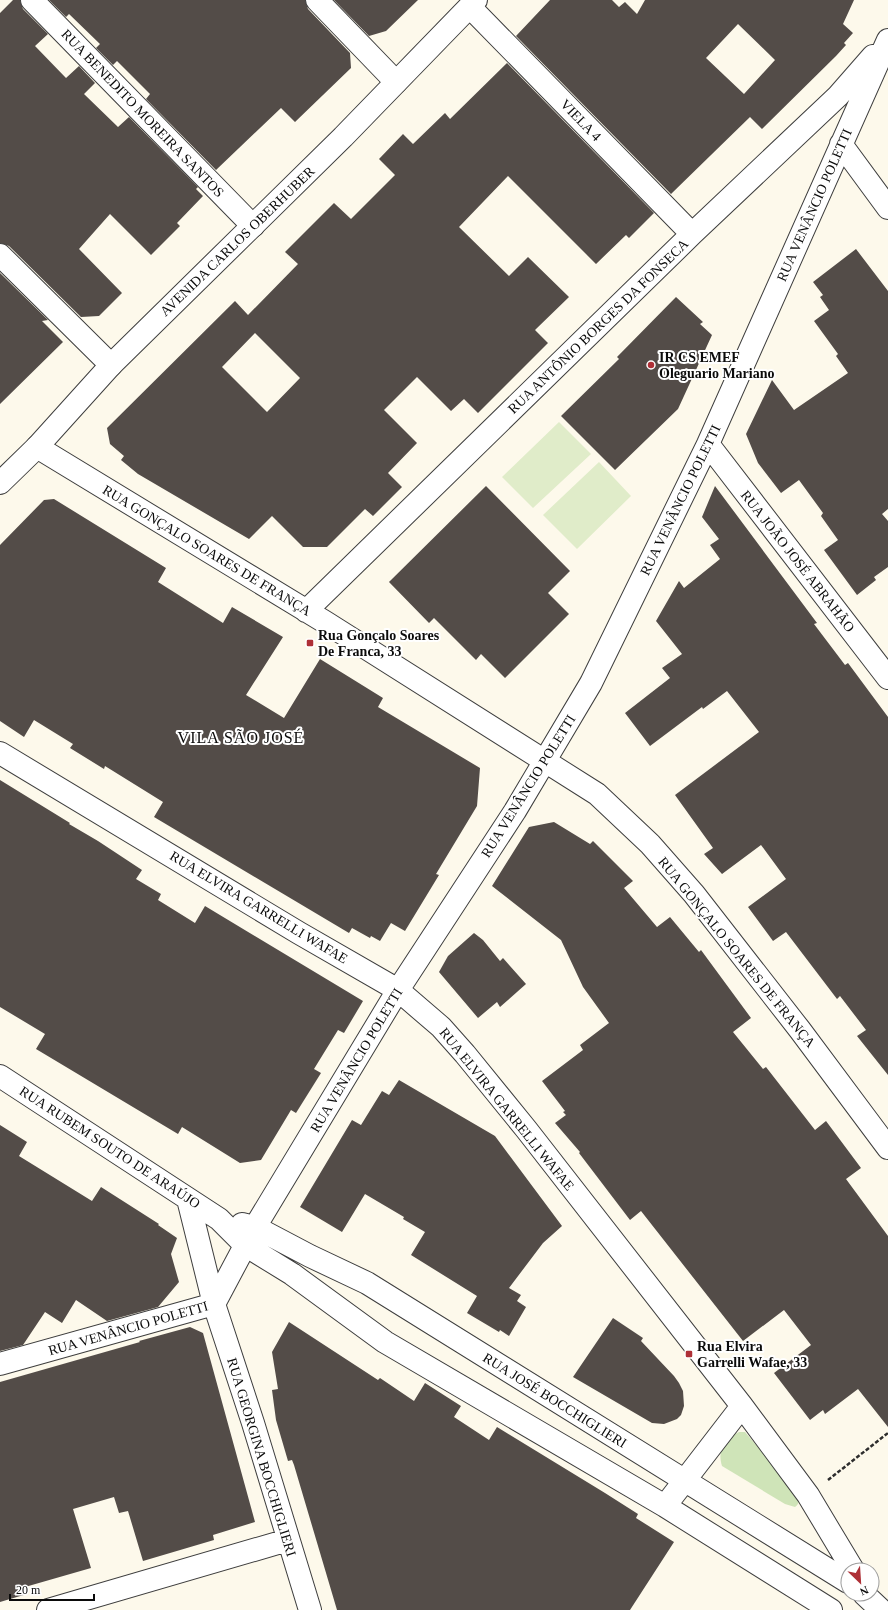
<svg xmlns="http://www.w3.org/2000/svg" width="888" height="1610" font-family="'Times New Roman',serif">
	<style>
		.green { fill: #cfe4b8 }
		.pitch { fill: #e0ecc9 }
		.building { fill: #534c48; fill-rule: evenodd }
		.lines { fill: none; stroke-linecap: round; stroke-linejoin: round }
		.minor-casing { stroke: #3e3e3e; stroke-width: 24 }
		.tertiary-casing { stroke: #3e3e3e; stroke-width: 24 }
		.path { stroke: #2d2d2d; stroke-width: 2.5; stroke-dasharray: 4 2; stroke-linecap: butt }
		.minor { stroke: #fff; stroke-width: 22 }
		.tertiary { stroke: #fff; stroke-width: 22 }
		.poi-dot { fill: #ae3037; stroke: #fff; stroke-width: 1.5 }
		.labels { text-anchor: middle; stroke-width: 4; stroke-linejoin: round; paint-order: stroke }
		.street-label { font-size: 14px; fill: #0b0b0b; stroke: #fff }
		.poi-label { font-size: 14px; font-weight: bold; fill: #0b0b0b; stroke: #fff; text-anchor: start }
		.quarter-label { font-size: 16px; letter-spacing: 1px; fill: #0b0b0b; stroke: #fff }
	</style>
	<rect width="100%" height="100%" fill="#fdf9eb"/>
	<path class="green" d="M739 1432H745L797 1493C800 1499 800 1503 795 1507L785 1504 722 1466C717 1450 724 1439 739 1432Z"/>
	<path class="pitch" d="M559 422 591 454 533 508 502 477Z
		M599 462 631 496 577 549 543 515Z"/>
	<path class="building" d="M13 0H20L23 9 48 34 35 46 66 78 79 66 95 83 84 94 118 127 129 117 198 187 196 189 203 196 177 223 180 226 151 255 110 214 79 249 122 293 99 316 81 317 9 246 0 243V13Z
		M49 0H305L308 9 350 53 351 68 295 122 281 108 216 170 146 99 150 94 117 61 113 65 96 48 100 44 69 14 66 17Z
		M334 0H418L386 31 369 36Z
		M550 0H612L619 7 625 2 637 14 645 0H854L843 24 853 33 844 43 846 45 836 56 762 129 750 117 671 194 516 36ZM738 24 775 60 744 94 706 58Z
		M507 63 654 213 629 238 626 235 596 264 508 176 459 227 509 276 528 257 569 297 535 330 548 343 478 413 464 399 451 411 417 377 384 410 417 443 388 473 402 487 373 516 365 509 327 547H303L272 516 249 539 138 474 121 460 124 456 110 444 107 428 235 301 248 315 298 264 285 252 334 203 351 219 395 175 379 159 403 134 413 144 445 113 450 119ZM255 333 300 378 267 412 222 367Z
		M856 249 888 291V509L882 514 888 521V567L874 577 876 580 857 595 824 550 838 540 821 516 823 513 799 480 781 493 758 463 746 434 772 380 794 410 848 373 836 356 838 354 814 321 829 310 820 297 823 295 813 282Z
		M0 273 48 320 42 321 63 342 0 404Z
		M676 297 703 322 700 324 712 335 678 409 615 470 561 416 619 359 617 357Z
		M486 486 570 571 548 593 569 614 505 678 481 654 476 660 434 618 429 623 389 582Z
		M715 486 817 623 814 624 845 665 848 663 888 717V1075L857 1036 866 1030 840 996 837 999 786 932 773 941 748 907 786 879 761 845 722 874 704 854 713 848 675 795 759 732 727 691 703 709 702 707 650 746 625 713 670 678 662 668 682 654 656 621 679 581 684 588 720 559 710 545 719 539 702 517Z
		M54 499 166 568 158 582 223 623 232 607 283 637 246 695 284 718 320 659 383 698 378 707 480 768 477 806 436 874 439 875 405 931 391 923 380 941 371 936 370 938 352 928 349 933 154 817 163 802 105 766 104 769 70 748 73 744 34 720 24 737 0 721V545L44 500Z
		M0 780 70 823 69 824 98 841 142 870 136 879 161 894 158 900 195 923 205 906 363 1001 344 1033 338 1030 314 1069 321 1073 296 1113 291 1110 261 1160 240 1163 182 1127 178 1134 36 1049 45 1034 0 1007Z
		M554 822 590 844 593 841 633 881 624 888 657 927 670 917 699 952 701 950 751 1018 733 1032 763 1069 766 1067 815 1130 826 1121 861 1168 846 1179 888 1236V1427L858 1389 825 1414 823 1410 810 1420 774 1373 811 1345 784 1310 743 1341 641 1211 630 1220 579 1153 580 1152 555 1123 566 1115 563 1112 565 1111 542 1081 583 1050 580 1045 609 1023 583 987 561 940 492 886 529 827Z
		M474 933 483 940 500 961 503 958 526 984 500 1007 497 1002 478 1018 439 972 448 956Z
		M399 1080 495 1136 562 1226 543 1243 509 1288 521 1295 517 1301 526 1307 509 1336 500 1330 499 1332 467 1313 477 1296 411 1255 425 1232 403 1219 404 1217 365 1194 342 1232 300 1207 352 1120 361 1125 382 1091 389 1095Z
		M0 1125 27 1142 19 1156 92 1201 101 1187 159 1224 158 1225 177 1238 171 1254 179 1282 158 1307 107 1321 76 1300 62 1323 45 1312 23 1345 0 1351Z
		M613 1318 643 1338 641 1341 674 1376 679 1383 683 1391 684 1406 681 1415 677 1419 664 1424 652 1423 573 1377Z
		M289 1322 378 1380 380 1378 414 1401 425 1383 461 1406 454 1417 489 1440 497 1427 605 1493 638 1514 636 1518 674 1542 630 1610H337L294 1465 292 1460 288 1461 276 1420 272 1390 278 1389 272 1352Z
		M190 1327 203 1333 255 1522 213 1535 214 1540 143 1561 128 1511 119 1513 114 1497 73 1509 91 1568 25 1587 27 1594 0 1602V1382L140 1342 139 1341Z"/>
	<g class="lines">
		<defs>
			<path id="minor" d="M32 0 253 226
				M317 0 396 82
				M470 7 692 234
				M841 144 888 208
				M0 255 111 365
				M708 444 888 678
				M37 447 325 622 597 794 650 844 694 894 800 1030 888 1148
				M306 611 692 234 838 96 873 56
				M0 753 299 933 398 990 441 1027 465 1054 526 1129 742 1406 808 1495 853 1570
				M0 1076 219 1219 245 1245 292 1274 385 1342 665 1506 831 1610
				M188 1199 214 1304 253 1423 310 1610
				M242 1224 255 1227 310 1256 367 1283 848 1582
				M0 1364 214 1304 255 1227 398 990 515 811 591 683 708 444 888 40
				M665 1506 742 1406
				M864 1594 881 1610
				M48 1610 288 1540"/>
			<path id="tertiary" d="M0 483 37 447 111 365 343 137 476 0"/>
		</defs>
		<use href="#minor" class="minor-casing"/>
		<use href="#tertiary" class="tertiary-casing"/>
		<path class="path" d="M828 1480 888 1433"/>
		<use href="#minor" class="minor"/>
		<use href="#tertiary" class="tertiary"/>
	</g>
	<g class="poi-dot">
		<circle cx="651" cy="365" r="4"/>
		<rect x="306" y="639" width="8" height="8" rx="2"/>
		<rect x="685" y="1350" width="8" height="8" rx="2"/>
	</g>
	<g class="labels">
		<g class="street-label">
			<text transform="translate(143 113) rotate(46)" y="5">RUA BENEDITO MOREIRA SANTOS</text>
			<text transform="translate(581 120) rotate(46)" y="5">VIELA 4</text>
			<text transform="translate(814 205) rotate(-66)" y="5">RUA VENÂNCIO POLETTI</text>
			<text transform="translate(237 241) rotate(-44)" y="5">AVENIDA CARLOS OBERHUBER</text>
			<text transform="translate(598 326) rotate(-44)" y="5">RUA ANTÔNIO BORGES DA FONSECA</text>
			<text transform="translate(680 500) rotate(-64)" y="5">RUA VENÂNCIO POLETTI</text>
			<text transform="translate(207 550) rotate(31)" y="5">RUA GONÇALO SOARES DE FRANÇA</text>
			<text transform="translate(798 561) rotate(52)" y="5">RUA JOÃO JOSÉ ABRAHÃO</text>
			<text transform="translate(528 786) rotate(-58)" y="5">RUA VENÂNCIO POLETTI</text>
			<text transform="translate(259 907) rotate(31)" y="5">RUA ELVIRA GARRELLI WAFAE</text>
			<text transform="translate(737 952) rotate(51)" y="5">RUA GONÇALO SOARES DE FRANÇA</text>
			<text transform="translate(356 1060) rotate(-59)" y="5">RUA VENÂNCIO POLETTI</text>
			<text transform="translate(507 1109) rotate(51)" y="5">RUA ELVIRA GARRELLI WAFAE</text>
			<text transform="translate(110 1147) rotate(33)" y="5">RUA RUBEM SOUTO DE ARAÚJO</text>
			<text transform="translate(128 1328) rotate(-16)" y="5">RUA VENÂNCIO POLETTI</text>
			<text transform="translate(555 1400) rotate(32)" y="5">RUA JOSÉ BOCCHIGLIERI</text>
			<text transform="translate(262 1457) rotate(73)" y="5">RUA GEORGINA BOCCHIGLIERI</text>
		</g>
		<g class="poi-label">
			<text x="659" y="362">IR CS EMEF<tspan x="659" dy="16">Oleguario Mariano</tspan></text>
			<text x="318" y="640">Rua Gonçalo Soares<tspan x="318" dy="16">De Franca, 33</tspan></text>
			<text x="697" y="1351">Rua Elvira<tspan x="697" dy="16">Garrelli Wafae, 33</tspan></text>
		</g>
		<g class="quarter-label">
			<text x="241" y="743">VILA SÃO JOSÉ</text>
		</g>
	</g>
	<g transform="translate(860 1582) rotate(155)"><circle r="19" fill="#ffffff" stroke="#9d9d9d"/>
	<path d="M0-3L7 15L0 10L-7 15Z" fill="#ae3037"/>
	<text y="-6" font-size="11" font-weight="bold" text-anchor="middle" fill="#0b0b0b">N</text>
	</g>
	<path d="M10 1594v6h84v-6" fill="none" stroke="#0b0b0b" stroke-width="2"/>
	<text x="16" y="1594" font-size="12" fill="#0b0b0b" stroke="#ffffff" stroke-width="3" paint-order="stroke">20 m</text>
</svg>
